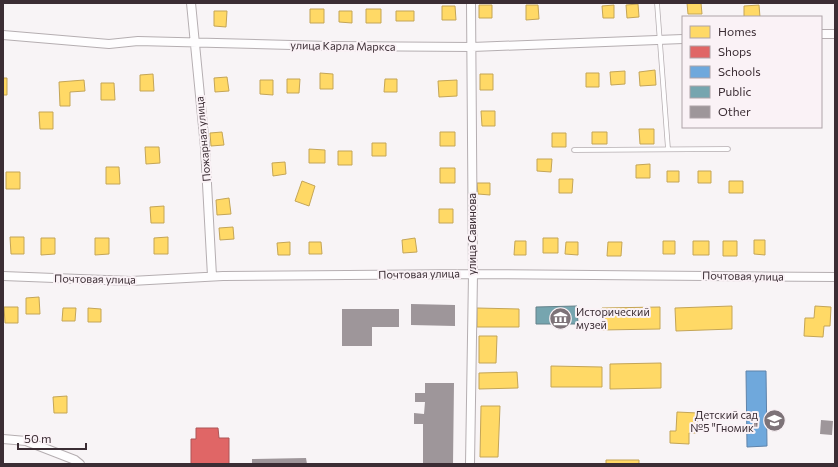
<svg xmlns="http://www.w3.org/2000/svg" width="838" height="467" font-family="Commissioner,sans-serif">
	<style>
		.homes { fill: #ffd966; stroke: #c4a557 }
		.shops { fill: #e06666; stroke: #ae5557 }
		.schools { fill: #6fa8dc; stroke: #5f83aa }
		.public { fill: #76a5af; stroke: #64818a }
		.building { fill: #9e969a }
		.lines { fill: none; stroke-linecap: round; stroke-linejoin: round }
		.service-casing { stroke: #b5aeb1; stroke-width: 5.5 }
		.minor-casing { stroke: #b5aeb1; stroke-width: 10 }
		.service { stroke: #fefdfe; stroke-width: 4 }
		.minor { stroke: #fefdfe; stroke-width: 8 }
		.labels { text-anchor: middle; stroke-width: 4; stroke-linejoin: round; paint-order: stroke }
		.street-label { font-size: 11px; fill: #3b2d34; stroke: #faf2f6 }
		.poi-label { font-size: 11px; fill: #3b2d34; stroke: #faf2f6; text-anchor: start }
	</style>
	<rect width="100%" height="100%" fill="#f8f4f6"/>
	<path class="homes" d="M687 3H701L702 14H688Z
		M638 4 639 17 627 18 626 5Z
		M479 5H492V18H479Z
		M526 5H538L539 19 526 20Z
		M614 5V18H603L602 6Z
		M759 5 760 17H744V6Z
		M442 6H455L456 20H442Z
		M310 9H324V23H310Z
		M366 9H381V23H366Z
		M214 11H227L226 27 214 26Z
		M339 11H352V23L339 22Z
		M396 11H414V21H396Z
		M655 70 656 85 640 86 639 72Z
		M625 71V84L611 85 610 72Z
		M320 73 333 74V89H320Z
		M586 73H599V87H586Z
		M153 74 154 91H140V75Z
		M480 74H493V90H480Z
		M227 77 229 91 215 92 214 78Z
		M3 78H7V95H3Z
		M287 79H300L299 93H287Z
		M385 79H397V92H384Z
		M84 80 85 91 70 92V106H60L59 82Z
		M260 80H273V95L260 94Z
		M457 80V96L439 97 438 81Z
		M101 83H114L115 100H101Z
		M481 111H495V126H482Z
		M39 112H53V129H40Z
		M639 129H654V144H640Z
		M222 132 224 145 211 146 210 133Z
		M440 132H455V146H440Z
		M592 132H607V144H592Z
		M552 133H566V147H552Z
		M372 143H386V156H372Z
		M145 147H159L160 163 146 164Z
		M309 149 325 150V163H309Z
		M338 151H352V165H338Z
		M537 159H552L551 172 537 171Z
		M285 162 286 174 273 176 272 163Z
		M650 164V178H636V165Z
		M106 167H119L120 184H106Z
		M440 168H455V183H440Z
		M667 171H679V182H667Z
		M698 171H711V183H698Z
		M6 172H20V189H6Z
		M559 179H573L572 193H559Z
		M302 181 315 186 309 206 295 201Z
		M729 181H743V193H729Z
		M477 183H490V195L478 194Z
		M229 198 231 214 217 215 216 200Z
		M164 206V223H151L150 207Z
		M439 209H453V223H439Z
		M233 227 234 239 220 240 219 228Z
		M10 237H24V254H11Z
		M168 237V254H154V238Z
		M41 238H55V254L41 255Z
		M95 238H109V254L95 255Z
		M415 238 417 252 403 253 402 240Z
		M543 238H558V253H543Z
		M754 240H765V255L754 254Z
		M515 241H526V255H514Z
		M663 241H675V254H663Z
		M693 241H709V255H693Z
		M723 241H737V256H723Z
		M290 242V255H278L277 243Z
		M309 242H321L322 254H309Z
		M566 242H578V255L565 254Z
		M608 242H622L621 256H607Z
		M39 297 40 314H26V298Z
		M732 306V329L676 331 675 308Z
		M815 306 831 307 830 326H824L823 337 804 336 805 318H814Z
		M4 307H18V323H5Z
		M660 307V329L602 330V308Z
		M63 308H76L75 321H62Z
		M88 308 101 309V322H88Z
		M477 308 519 309V327H477Z
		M479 336H497L496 363H479Z
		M661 363V388L610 389V364Z
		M551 366 602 367V387H551Z
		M517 372 518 388 479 389V373Z
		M67 396V413H54L53 397Z
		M481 406H500L498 457H480Z
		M677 412 698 413 697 433H689V444L670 443V431H676Z
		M606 460H639V464H606Z"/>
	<path class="shops" d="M196 428H218L219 438H229V464H191V439H196Z"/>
	<path class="schools" d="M746 371H766L767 446 747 447Z"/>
	<path class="public" d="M577 306 578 324H536V307Z"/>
	<path class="building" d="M411 304 455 305V326L411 325Z
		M342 309H399V327H372V346H342Z
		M425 383H454L453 464H423V424H414V413L424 414 425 402H415V393H425Z
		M821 420 833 421 832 435 820 434Z
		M306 458 307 464H252V459Z"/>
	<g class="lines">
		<defs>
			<path id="service" d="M657 3 668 149
				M574 150 728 149"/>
			<path id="minor" d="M191 3 205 147 212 276
				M821 34H835
				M3 35 109 44 138 41 329 46 472 47 683 39
				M3 276 131 281 223 276 473 274 835 277
				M3 439 26 441 75 460 80 464
				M470 464 473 274 471 3"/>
		</defs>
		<use href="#service" class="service-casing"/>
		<use href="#minor" class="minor-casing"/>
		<use href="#service" class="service"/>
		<use href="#minor" class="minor"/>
	</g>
	<defs>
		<symbol id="museum-disc" viewBox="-11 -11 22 22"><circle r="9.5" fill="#7d7378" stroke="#faf2f6"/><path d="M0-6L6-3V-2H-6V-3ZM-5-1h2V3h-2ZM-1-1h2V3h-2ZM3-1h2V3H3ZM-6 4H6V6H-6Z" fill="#fff"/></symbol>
		<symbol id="school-disc" viewBox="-11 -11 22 22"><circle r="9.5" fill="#7d7378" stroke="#faf2f6"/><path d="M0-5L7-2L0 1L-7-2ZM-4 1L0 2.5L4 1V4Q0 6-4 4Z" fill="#fff"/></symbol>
	</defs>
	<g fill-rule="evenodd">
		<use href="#museum-disc" x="548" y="306" width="25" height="25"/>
		<use href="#school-disc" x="762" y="408" width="25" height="25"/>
	</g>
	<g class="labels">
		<g class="street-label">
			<text transform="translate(343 46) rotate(1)" y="4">улица Карла Маркса</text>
			<text transform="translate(203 139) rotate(-95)" y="4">Пожарная улица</text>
			<text transform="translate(472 234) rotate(-90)" y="4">улица Савинова</text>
			<text transform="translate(419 274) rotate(-1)" y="4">Почтовая улица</text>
			<text transform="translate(743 276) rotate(1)" y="4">Почтовая улица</text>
			<text transform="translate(95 279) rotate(1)" y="4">Почтовая улица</text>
		</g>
		<g class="poi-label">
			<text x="576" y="316">Исторический<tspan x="576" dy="13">музей</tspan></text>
			<text x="758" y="419" text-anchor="end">Детский сад<tspan x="758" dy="13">№5 "Гномик"</tspan></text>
		</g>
	</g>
	<rect width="838" height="467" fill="none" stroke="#3b2d34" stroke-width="8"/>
	<rect x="682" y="16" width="140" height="112" fill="#faf2f6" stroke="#aea3a8"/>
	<rect x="690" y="26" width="20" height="12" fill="#ffd966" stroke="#aea3a8"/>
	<text x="718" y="36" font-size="12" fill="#3b2d34">Homes</text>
	<rect x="690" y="46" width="20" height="12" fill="#e06666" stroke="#aea3a8"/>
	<text x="718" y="56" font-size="12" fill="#3b2d34">Shops</text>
	<rect x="690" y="66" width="20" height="12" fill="#6fa8dc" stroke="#aea3a8"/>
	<text x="718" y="76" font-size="12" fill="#3b2d34">Schools</text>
	<rect x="690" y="86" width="20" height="12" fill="#76a5af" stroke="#aea3a8"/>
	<text x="718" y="96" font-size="12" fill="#3b2d34">Public</text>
	<rect x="690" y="106" width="20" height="12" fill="#9e969a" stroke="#aea3a8"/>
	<text x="718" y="116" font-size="12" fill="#3b2d34">Other</text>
	<path d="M18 443v6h68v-6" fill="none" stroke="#3b2d34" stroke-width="2"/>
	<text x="24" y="443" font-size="12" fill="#3b2d34" stroke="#faf2f6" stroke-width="3" paint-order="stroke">50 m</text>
</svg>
